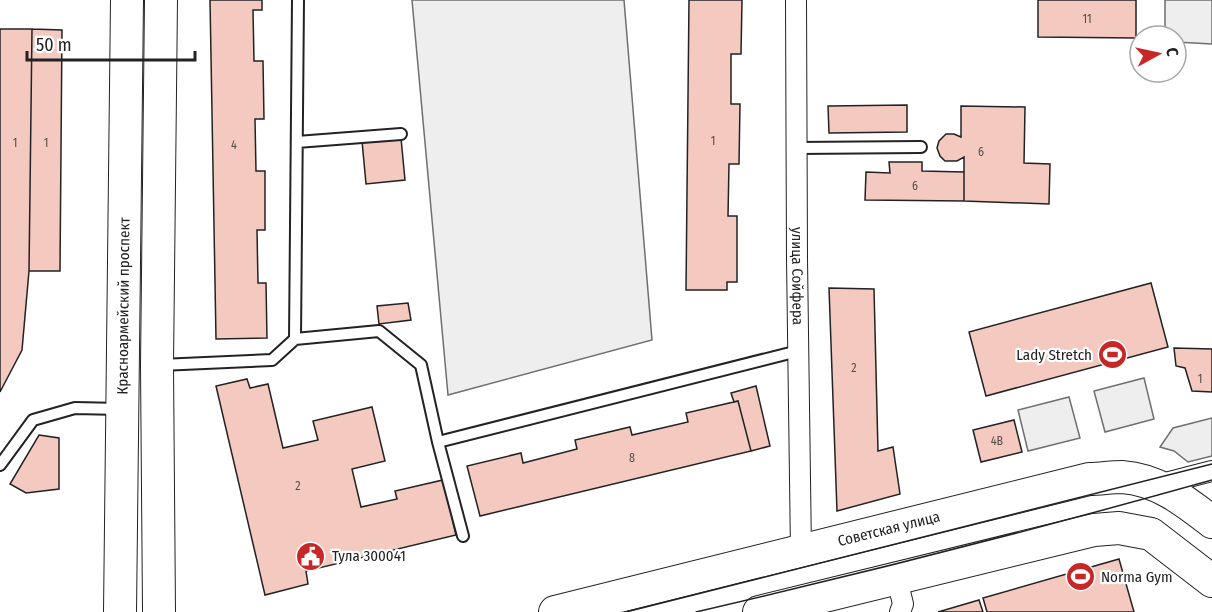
<svg xmlns="http://www.w3.org/2000/svg" width="1212" height="612" font-family="'Fira Sans Condensed',sans-serif">
	<style>
		.green { fill: #eee; stroke: #6f6f6f; stroke-width: 1.5 }
		.building { fill: #f3c9c0; stroke: #222; stroke-width: 1.5 }
		.lines { fill: none; stroke-linecap: round; stroke-linejoin: round }
		.lane-casing { stroke: #222; stroke-width: 14 }
		.street-casing { stroke: #222; stroke-width: 22 }
		.primary-casing { stroke: #222; stroke-width: 34 }
		.lane { stroke: #fff; stroke-width: 10 }
		.street { stroke: #fff; stroke-width: 20 }
		.primary { stroke: #fff; stroke-width: 32 }
		.tram { stroke: #222; stroke-width: 1.5 }
		.labels { text-anchor: middle; stroke-width: 4.5; stroke-linejoin: round; paint-order: stroke }
		.number-label { font-size: 12px; fill: #564c4a }
		.street-label { font-size: 15px; fill: #222; stroke: #fff }
		.poi-label { font-size: 15px; fill: #222; stroke: #fff; text-anchor: start }
	</style>
	<rect width="100%" height="100%" fill="#fff"/>
	<path class="green" d="M412 0H624L652 340 448 395Z
		M1165 0H1212V44L1176 42V36H1165Z
		M1144 378 1154 419 1105 432 1094 391Z
		M1069 397 1080 438 1028 451 1018 410Z
		M1212 418V456L1188 462 1174 451 1160 447 1173 428Z"/>
	<path class="building" d="M210 0H262V10H253L254 61H263L264 119H255L256 171H265V230H257L258 283H266L267 338 216 339Z
		M689 0H742L741 54H731V104H740L739 164H729L728 216H737V282H727V290H686Z
		M1038 0H1136V38L1038 37Z
		M0 29H32L29 271 22 350 0 392Z
		M32 29 62 30 60 271H29Z
		M907 105V132L829 133 828 106Z
		M961 106 1025 107 1024 163 1050 164 1049 204 964 201V157L957 161H945L940 156 937 148 939 141 946 134H954L961 137Z
		M401 138 405 180 366 184 362 141Z
		M889 162H922V171L964 172V201L865 200 866 172 890 173Z
		M1151 283 1168 347 986 396 969 332Z
		M829 288 874 289 878 451 893 447 900 494 837 511Z
		M408 303 411 320 379 324 377 306Z
		M1174 348 1212 349V392L1192 391 1185 368 1176 366Z
		M247 379 250 388 268 384 283 448 318 440 313 421 372 407 385 461 352 469 361 507 397 499 395 491 443 480 456 535 306 571 308 584 265 595 216 386Z
		M756 386 770 446 751 451 738 401 734 402 731 393Z
		M738 401 751 451 480 516 467 466 521 453 523 463 577 449 575 440 630 427 632 435 688 422 686 413Z
		M1014 420 1022 452 981 462 973 430Z
		M39 435 59 438V489L26 493 10 484Z
		M1119 559 1134 612H987L983 598Z
		M979 600 983 612H938Z"/>
	<g class="lines">
		<defs>
			<path id="lane" d="M297 142 401 134
				M797 148 921 147
				M295 339 379 331 421 365 438 442 463 536
				M160 365 272 360 295 339 298 0
				M438 442 798 351
				M0 465 33 420 75 408 120 409"/>
			<g id="street">
				<path id="s1" d="M796 0 797 259 801 552"/>
				<path d="M1158 485 1212 471"/>
				<path d="M897 579 903 604 900 612"/>
			</g>
			<g id="primary">
				<path id="s2" d="M120 612 127 0"/>
				<path d="M159 612 157 366 161 0"/>
				<path id="s3" d="M555 612 1089 479C1100 479 1111 477 1122 477 1157 479 1185 501 1212 522"/>
				<path d="M759 612 1094 530 1119 528 1151 534 1212 581"/>
			</g>
		</defs>
		<use href="#lane" class="lane-casing"/>
		<use href="#street" class="street-casing"/>
		<use href="#primary" class="primary-casing"/>
		<use href="#lane" class="lane"/>
		<use href="#street" class="street"/>
		<use href="#primary" class="primary"/>
		<path class="tram" d="M626 612 1212 464
			M696 612C869 572 1041 528 1212 480"/>
	</g>
	<defs>
		<symbol id="stadium-disc" viewBox="-11 -11 22 22"><circle r="9.5" fill="#c62828" stroke="#fff"/><path d="M0-5a6.5 5 0 1 0 0 10a6.5 5 0 1 0 0-10ZM-3.5-1.8h7v3.6h-7Z" fill="#fff"/></symbol>
		<symbol id="civic-disc" viewBox="-11 -11 22 22"><circle r="9.5" fill="#c62828" stroke="#fff"/><path d="M-.6-6.5H3V-4.5H.6V-3L4-1V1h2V6H-6V1h2V-1L-.6-3ZM-1.2 2.5V6h2.4V2.5Z" fill="#fff"/></symbol>
	</defs>
	<g fill-rule="evenodd">
		<use href="#stadium-disc" x="1096" y="338" width="33" height="33"/>
		<use href="#civic-disc" x="294" y="540" width="33" height="33"/>
		<use href="#stadium-disc" x="1064" y="560" width="33" height="33"/>
	</g>
	<g class="labels">
		<g class="number-label">
			<text x="1087" y="23">11</text>
			<text x="713" y="145">1</text>
			<text x="15" y="147">1</text>
			<text x="46" y="147">1</text>
			<text x="234" y="149">4</text>
			<text x="981" y="156">6</text>
			<text x="915" y="190">6</text>
			<text x="854" y="372">2</text>
			<text x="1200" y="383">1</text>
			<text x="997" y="445">4В</text>
			<text x="632" y="462">8</text>
			<text x="298" y="490">2</text>
		</g>
		<g class="street-label">
			<text dy="5" stroke="none"><textPath href="#s1" startOffset="276">улица Сойфера</textPath></text>
			<text dy="5" stroke="none"><textPath href="#s2" startOffset="306">Красноармейский проспект</textPath></text>
			<text dy="5" stroke="none"><textPath href="#s3" startOffset="344">Советская улица</textPath></text>
		</g>
		<g class="poi-label">
			<text x="1092" y="360" text-anchor="end">Lady Stretch</text>
			<text x="332" y="561">Тула 300041</text>
			<text x="1101" y="582">Norma Gym</text>
		</g>
	</g>
	<g transform="translate(1158 54) rotate(82)"><circle r="28" fill="#ffffff" stroke="#a7a7a7" stroke-width="1.5"/>
	<path d="M0-4.5L10 22L0 15L-10 22Z" fill="#c62828"/>
	<text y="-9" font-size="16" font-weight="bold" text-anchor="middle" fill="#222222">С</text>
	</g>
	<path d="M27 51v9h168v-9" fill="none" stroke="#222222" stroke-width="3"/>
	<text x="36" y="51" font-size="18" fill="#222222" stroke="#ffffff" stroke-width="4.5" paint-order="stroke">50 m</text>
</svg>
